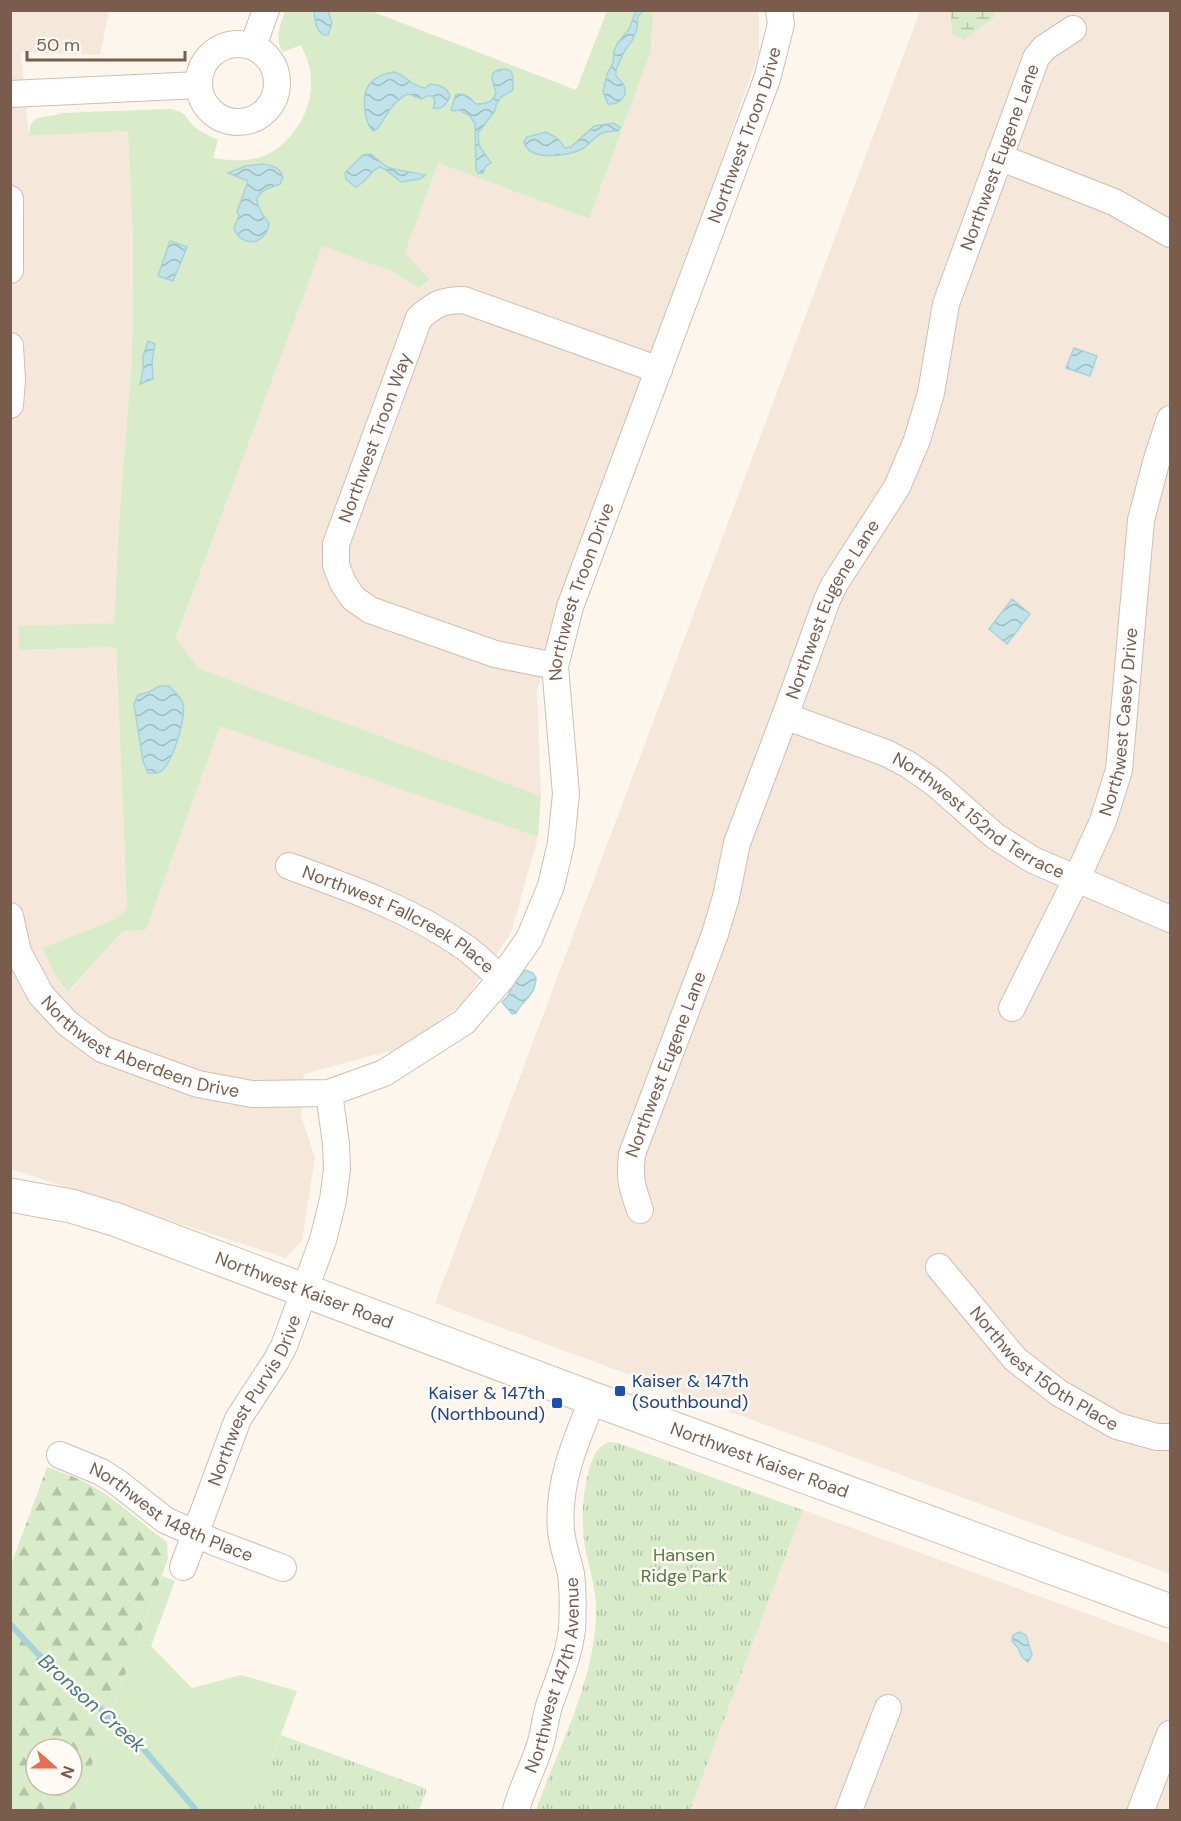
<svg xmlns="http://www.w3.org/2000/svg" width="1181" height="1821" font-family="'DM Sans',sans-serif">
	<style>
		.residential { fill: #f5e8da }
		.grass { fill: #d8ecc9 }
		.forest { fill: url(#forest-firs); fill-rule: evenodd }
		.wetland { fill: url(#wetland-marsh) }
		.park { fill: url(#park-tufts) }
		.water { fill: url(#water-waves); stroke: #a5d3da; stroke-width: 1.5 }
		.lines { fill: none; stroke-linecap: round; stroke-linejoin: round }
		.stream { stroke: #a5d3da; stroke-width: 6 }
		.minor-casing { stroke: #d1beb0; stroke-width: 28 }
		.secondary-casing { stroke: #d6c0b0; stroke-width: 35 }
		.minor { stroke: #fff; stroke-width: 26 }
		.secondary { stroke: #fff; stroke-width: 33 }
		.transit-dot { fill: #1a4fb4; stroke: #fffaf3; stroke-width: 2 }
		.labels { text-anchor: middle; stroke-width: 5; stroke-linejoin: round; paint-order: stroke }
		.street-label { font-size: 18px; fill: #7a5c4d; stroke: #fffaf3 }
		.transit-label { font-size: 18px; fill: #164399; stroke: #fffaf3; text-anchor: start }
		.park-label { font-size: 18px; fill: #537a41; stroke: #fffaf3 }
		.water-label { font-size: 20px; font-style: italic; fill: #437c86; stroke: #fffaf3 }
	</style>
	<defs>
		<pattern id="forest-firs" width="22" height="20" patternUnits="userSpaceOnUse" patternTransform="scale(1.5)"><rect width="22" height="20" fill="#d8ecc9"/><path d="M5 1l3.5 6h-7zM16 11l3.5 6h-7z" fill="#b4c2a5"/></pattern>
		<pattern id="wetland-marsh" width="20" height="14" patternUnits="userSpaceOnUse" patternTransform="scale(1.5)"><rect width="20" height="14" fill="#d8ecc9"/><path d="M1 5h8M5 5V1M11 12h8M15 12V8" fill="none" stroke="#b4c2a5"/></pattern>
		<pattern id="park-tufts" width="24" height="20" patternUnits="userSpaceOnUse" patternTransform="scale(1.5)"><rect width="24" height="20" fill="#d8ecc9"/><path d="M3 7l-1-3M5 7V3M7 7l1-3M15 17l-1-3M17 17v-4M19 17l1-3" fill="none" stroke="#b4c2a5"/></pattern>
		<pattern id="water-waves" width="16" height="10" patternUnits="userSpaceOnUse" patternTransform="scale(1.5)"><rect width="16" height="10" fill="#bfe3e8"/><path d="M0 5q4-4 8 0t8 0" fill="none" stroke="#a0bbbe"/></pattern>
	</defs>
	<rect width="100%" height="100%" fill="#fdf6ec"/>
	<path class="residential" d="M10 11H109L100 55 21 52 29 136 128 131 133 243 132 358 119 520 114 623 18 627 20 650 116 647 127 909 113 920 42 948 55 975 69 992 123 931 146 930 220 725 538 837 511 933 463 1003 404 1047 304 1074 301 1115 315 1158 302 1240 286 1258 11 1169Z
		M653 11H759V52L537 690 541 796 198 668 176 639 322 245 391 271 417 288 430 281 405 253 438 163 589 219 651 51Z
		M920 11H1170V1574L435 1303Z
		M803 1510 1170 1644V1810H690Z"/>
	<path class="grass" d="M285 11H371L576 90 607 11H653L651 51 589 219 438 163 405 253 430 280 418 288 391 271 322 246 176 638 198 668 541 796 538 837 220 726 146 930 123 931 68 992 55 975 42 948 113 920 127 909 116 647 19 650 18 626 114 623 119 520 132 358 133 243 128 131 29 136C30 111 45 120 61 113L169 109C189 112 183 117 196 128 203 133 211 136 218 140L213 158C230 161 252 162 268 154 300 137 319 97 308 62 306 56 303 50 301 45L283 52C274 37 280 26 285 11Z
		M162 1576 175 1581 151 1646 192 1688 241 1675 297 1691 253 1810H75Z"/>
	<path class="forest" d="M47 1467C63 1473 80 1478 95 1488 121 1503 143 1525 167 1542L168 1559 75 1810H11V1565ZM36 1749H72V1785H36Z"/>
	<path class="wetland" d="M950 11V10L995 11 994 17 964 40 953 35Z"/>
	<path class="park" d="M609 1442 618 1443 803 1510 690 1810H536C559 1745 598 1676 596 1605 595 1585 589 1567 585 1547 581 1521 582 1495 589 1470 593 1457 596 1447 609 1442Z
		M281 1735 427 1789 419 1810H253Z"/>
	<path class="water" d="M314 11H328L332 23 328 35H324C315 30 315 20 314 11Z
		M636 11H643L638 16 637 29 632 41 624 52 616 70V76C617 77 623 83 623 84 630 95 619 105 608 104L603 92 607 74 613 63 614 51 617 44 629 29Z
		M505 69 511 71 513 77V90L501 97 496 105 495 111 478 133 479 145 491 163 486 166 483 173H478L476 169 475 124 470 116 459 110 454 111 451 110 456 94C466 93 470 98 476 104 486 104 492 103 496 93L492 79 493 73 498 70Z
		M394 72C408 76 408 85 425 88L430 84C439 85 447 87 450 96 446 105 443 110 433 108L435 102 433 96H427L422 99 408 94C392 101 387 116 377 129L373 131C364 121 361 96 369 85 374 77 386 73 394 72Z
		M613 123 620 127 618 131C612 131 605 131 600 134 593 138 589 145 582 149 567 156 529 162 524 142L527 137 546 132 557 138 565 148 571 147 594 126Z
		M370 154C377 157 383 166 390 168 401 171 413 172 425 175L420 179 401 182 386 170 380 167C369 171 367 183 355 187L346 179 345 173 363 155Z
		M263 164C274 166 279 167 283 177L280 184C275 186 270 187 265 190 248 198 263 214 269 224 266 245 242 248 234 229L239 215 237 212 248 181 228 173 246 166Z
		M170 241 187 247 173 281 158 276Z
		M148 341 155 344 152 362 153 379 140 384 143 370V356Z
		M1074 348 1097 356 1090 376 1066 368Z
		M1012 599 1030 614 1007 644 989 629Z
		M160 686H169C174 691 181 697 183 704 186 719 172 767 158 773 157 773 150 773 148 773L143 761 134 704 138 695 149 692Z
		M525 970 533 973 536 978C535 997 523 999 516 1013L512 1014 502 1002 508 996 513 984Z
		M1019 1632 1026 1635 1032 1655 1028 1662 1022 1657 1018 1648 1012 1641 1013 1635Z"/>
	<g class="lines">
		<path class="stream" d="M10 1624 37 1653 134 1738 196 1810"/>
		<defs>
			<g id="minor">
				<circle cx="238" cy="83" r="39"/>
				<path d="M253 46 266 10"/>
				<path d="M10 94 199 85"/>
				<path d="M999 157 1114 202 1170 234"/>
				<path d="M10 199V270"/>
				<path d="M10 346 12 380 10 405"/>
				<path id="s1" d="M555 666 495 654 370 610 353 598 343 583 336 565V544L419 318C435 304 442 300 464 300L659 370"/>
				<path id="s2" d="M785 716 886 753 909 765 936 784 995 836 1033 860 1170 919"/>
				<path id="s3" d="M289 866C350 888 412 910 466 948 478 957 490 969 501 979"/>
				<path id="s4" d="M10 916 18 952 41 995 67 1023 102 1049 198 1084 252 1094 329 1093 384 1073 464 1022 501 979 529 939 551 886 561 843 566 794 555 666 570 607 767 79 781 24 779 10"/>
				<path id="s5" d="M1012 1008 1077 878 1103 821 1119 770 1141 520 1157 459 1170 419"/>
				<path id="s6" d="M640 1210C632 1187 629 1179 632 1154L715 934 726 897 737 843 785 716 827 600 834 585 897 487 917 440 931 393 946 304 1036 58 1044 48 1073 29"/>
				<path id="s7" d="M939 1267 1015 1359 1059 1393 1117 1426 1157 1437H1170"/>
				<path id="s8" d="M60 1455 101 1472 117 1482 165 1520 214 1542 283 1568"/>
				<path id="s9" d="M183 1567 238 1419 276 1361 284 1346 323 1240 333 1200 337 1169 336 1144 329 1093"/>
				<path id="s10" d="M516 1810C522 1786 536 1763 542 1738 545 1726 546 1714 550 1703 559 1678 569 1655 572 1629 573 1611 573 1591 571 1574 568 1559 562 1545 561 1530 557 1483 576 1440 593 1399"/>
				<path d="M849 1810 888 1708"/>
				<path d="M1141 1810 1170 1734"/>
			</g>
			<g id="secondary">
				<path id="s11" d="M10 1195 71 1206 117 1220 588 1397 1170 1611"/>
			</g>
		</defs>
		<use href="#minor" class="minor-casing"/>
		<use href="#secondary" class="secondary-casing"/>
		<use href="#minor" class="minor"/>
		<use href="#secondary" class="secondary"/>
	</g>
	<g class="transit-dot">
		<rect x="614" y="1385" width="12" height="12" rx="3"/>
		<rect x="551" y="1397" width="12" height="12" rx="3"/>
	</g>
	<g class="labels">
		<g class="street-label">
			<text dy="6" stroke="none"><textPath href="#s4" startOffset="1504">Northwest Troon Drive</textPath></text>
			<text dy="6" stroke="none"><textPath href="#s6" startOffset="1125">Northwest Eugene Lane</textPath></text>
			<text dy="6" stroke="none"><textPath href="#s1" startOffset="386">Northwest Troon Way</textPath></text>
			<text dy="6" stroke="none"><textPath href="#s4" startOffset="1018">Northwest Troon Drive</textPath></text>
			<text dy="6" stroke="none"><textPath href="#s6" startOffset="639">Northwest Eugene Lane</textPath></text>
			<text dy="6" stroke="none"><textPath href="#s5" startOffset="309">Northwest Casey Drive</textPath></text>
			<text dy="6" stroke="none"><textPath href="#s2" startOffset="220">Northwest 152nd Terrace</textPath></text>
			<text dy="6" stroke="none"><textPath href="#s3" startOffset="122">Northwest Fallcreek Place</textPath></text>
			<text dy="6" stroke="none"><textPath href="#s4" startOffset="201">Northwest Aberdeen Drive</textPath></text>
			<text dy="6" stroke="none"><textPath href="#s6" startOffset="153">Northwest Eugene Lane</textPath></text>
			<text dy="6" stroke="none"><textPath href="#s11" startOffset="310">Northwest Kaiser Road</textPath></text>
			<text dy="6" stroke="none"><textPath href="#s7" startOffset="148">Northwest 150th Place</textPath></text>
			<text dy="6" stroke="none"><textPath href="#s9" startOffset="182">Northwest Purvis Drive</textPath></text>
			<text dy="6" stroke="none"><textPath href="#s11" startOffset="796">Northwest Kaiser Road</textPath></text>
			<text dy="6" stroke="none"><textPath href="#s8" startOffset="126">Northwest 148th Place</textPath></text>
			<text dy="6" stroke="none"><textPath href="#s10" startOffset="141">Northwest 147th Avenue</textPath></text>
		</g>
		<g class="transit-label">
			<text x="632" y="1387">Kaiser &amp; 147th<tspan x="632" dy="21">(Southbound)</tspan></text>
			<text x="545" y="1399" text-anchor="end">Kaiser &amp; 147th<tspan x="545" dy="21">(Northbound)</tspan></text>
		</g>
		<g class="park-label">
			<text x="684" y="1561">Hansen<tspan x="684" dy="21">Ridge Park</tspan></text>
		</g>
		<g class="water-label">
			<text transform="translate(92 1703) rotate(42)" y="7">Bronson Creek</text>
		</g>
	</g>
	<rect width="1181" height="1821" fill="none" stroke="#7a5c4d" stroke-width="24"/>
	<g transform="translate(54 1767) rotate(111)"><circle r="28" fill="#fffaf3" stroke="#cabbb1" stroke-width="1.5"/>
	<path d="M0-4.5L10 22L0 15L-10 22Z" fill="#e76f51"/>
	<text y="-9" font-size="16" font-weight="bold" text-anchor="middle" fill="#7a5c4d">N</text>
	</g>
	<path d="M27 51v9h158v-9" fill="none" stroke="#7a5c4d" stroke-width="3"/>
	<text x="36" y="51" font-size="18" fill="#7a5c4d" stroke="#fffaf3" stroke-width="4.5" paint-order="stroke">50 m</text>
</svg>
